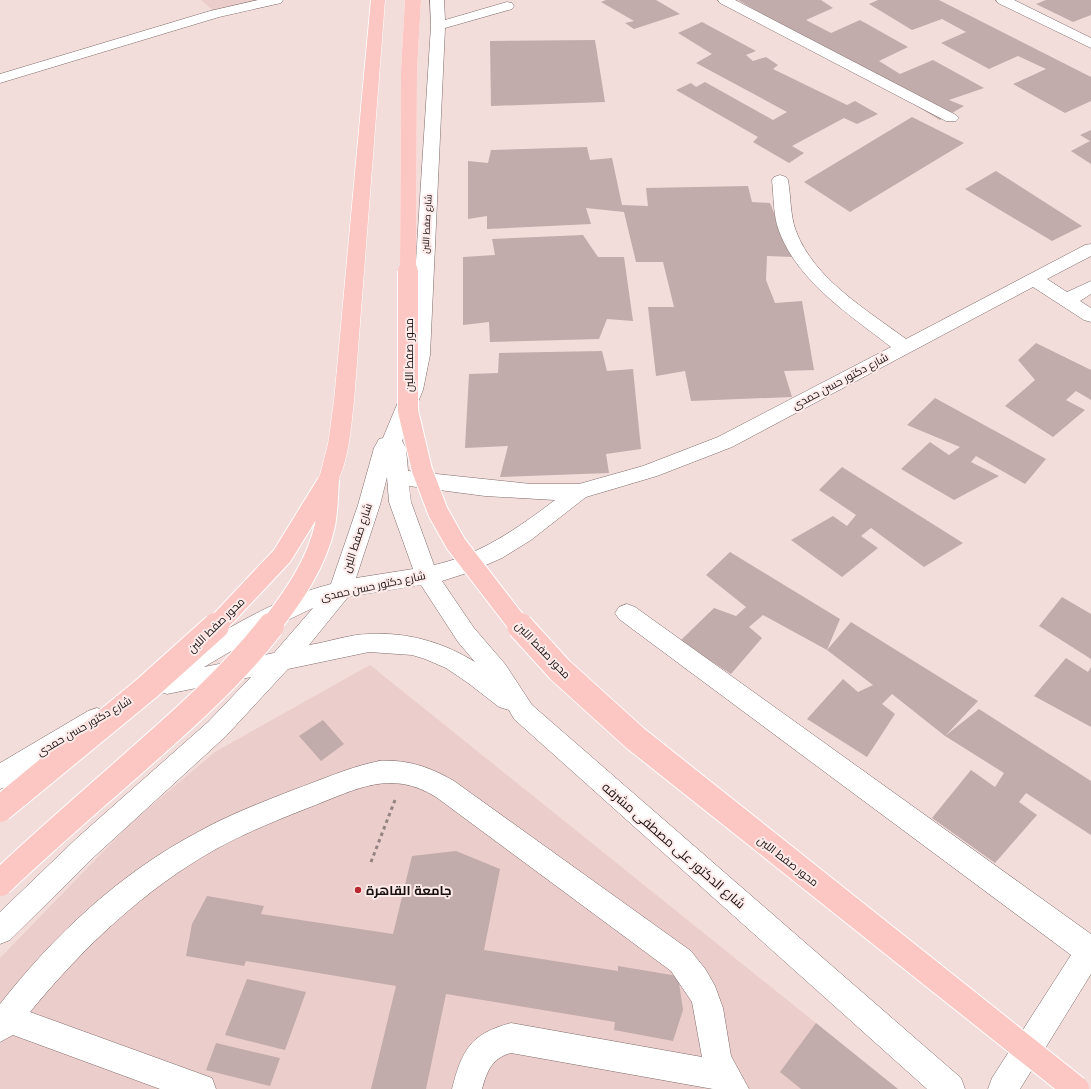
<svg xmlns="http://www.w3.org/2000/svg" width="1091" height="1089" font-family="Montserrat,Cairo,sans-serif">
	<style>
		.built { fill: #ebcdcb }
		.building { fill: #c1acab }
		.lines { fill: none; stroke-linecap: round; stroke-linejoin: round }
		.minor-casing { stroke: #7f6c6a; stroke-width: 1 }
		.major-casing { stroke: #fff; stroke-width: 1 }
		.path { stroke: #938483; stroke-width: 3; stroke-dasharray: 3.5 3.5; stroke-linecap: butt }
		.minor { fill: #fff; fill-rule: evenodd }
		.major { fill: #fcc6c2; fill-rule: evenodd }
		.major-bridge-far2-casing { stroke: #fff; stroke-width: 16; stroke-linecap: butt }
		.major-bridge-far1-casing { stroke: #fff; stroke-width: 22; stroke-linecap: butt }
		.major-bridge-casing { stroke: #fff; stroke-width: 28; stroke-linecap: butt }
		.major-bridge-far2 { stroke: #fcc6c2; stroke-width: 16 }
		.major-bridge-far1 { stroke: #fcc6c2; stroke-width: 20 }
		.major-bridge { stroke: #fcc6c2; stroke-width: 26 }
		.poi-dot { fill: #b92930; stroke: #fdebea; stroke-width: 1.5 }
		.labels { text-anchor: middle; stroke-width: 4; stroke-linejoin: round; paint-order: stroke }
		.far-street-label { font-size: 9px; fill: #17100f; stroke: #fdebea }
		.street-label { font-size: 11px; fill: #17100f; stroke: #fdebea }
		.near-street-label { font-size: 13px; fill: #17100f; stroke: #fdebea }
		.near-poi-label { font-size: 13px; font-weight: bold; fill: #17100f; stroke: #fdebea; text-anchor: start }
	</style>
	<rect width="100%" height="100%" fill="#f2dddb"/>
	<path class="built" d="M201 0H267L217 14Z
		M370 665 898 1089H0V958L132 822 215 752Z"/>
	<path class="building" d="M606 0H656L680 14 634 29 625 23 634 21 601 2Z
		M738 0H821L833 8 806 20 831 33 860 20 908 47 879 61 900 74 933 60 984 88 949 100 964 106 940 120Z
		M878 0H939L1091 77V101L1065 113 1013 84 1046 69 1018 56 989 69 941 43 966 32 942 19 912 30 869 4Z
		M1046 0H1091V15L1073 22 1036 4Z
		M702 22 756 51 746 55 753 61 766 57 778 65 773 69 847 105 855 101 878 114 857 124 844 118 792 146 804 153 789 163 753 142 758 137 676 90 691 83 696 87 705 82 773 120 787 112 696 63 712 54 678 33Z
		M595 40 605 102 491 106 490 41Z
		M912 117 964 143 850 212 804 182Z
		M1091 130V164L1071 151 1090 141 1080 135Z
		M587 147 590 160 612 158 622 205 648 206 646 188 748 186 752 202 770 203 792 257 767 256 766 280 775 303 802 301 814 370 784 371 792 397 691 401 685 371 656 376 648 307H674L663 262H636L624 212 586 208 591 224 487 229V216L468 219V161L488 163 491 150Z
		M996 171 1082 226 1052 241 965 189Z
		M583 235 598 257H624L633 321 607 319 599 339 490 342 489 322 463 325V257L495 255 492 239Z
		M1036 343 1091 370V400L1076 391 1066 400 1085 410 1053 437 1005 406 1035 380 1018 360Z
		M602 351 607 371 633 369 641 449 606 454 609 473 500 477 508 446 465 448 469 374 498 373 499 353Z
		M935 398 1046 459 1025 484 976 456 971 462 999 476 954 500 901 469 930 442 949 455 960 447 907 425Z
		M842 467 963 543 924 567 871 528 861 536 878 548 842 577 791 540 833 516 847 526 856 515 819 490Z
		M730 552 840 619 827 650 851 622 978 701 945 736 892 694 882 704 895 714 867 757 807 719 843 679 858 692 873 685 827 650 763 615 749 627 762 638 731 674 680 641 714 608 736 616 746 607 706 575Z
		M1062 597 1091 614V659L1039 626Z
		M1066 658 1088 672 1091 667V727L1034 696Z
		M979 709 1091 781V835L1026 793 1019 802 1037 815 995 863 932 818 971 770 995 787 1004 773 945 736Z
		M323 720 344 744 321 761 299 736Z
		M456 851 500 869 484 950 618 971V966L678 976 683 1010 673 1041 614 1030 615 1022 446 994 426 1089H371L396 986 246 961 244 966 186 956 192 924 207 896 264 906 261 914 393 934 412 856Z
		M247 979 306 992 285 1050 225 1035Z
		M816 1023 898 1089H801L780 1072Z
		M216 1043 280 1058 270 1086 206 1070Z"/>
	<g class="lines">
		<defs>
			<path id="minor" d="M258 0H283L281 3 219 17 0 83V74L210 11Z
				M430 0H444L445 20 507 2 512 3 514 6 512 9 445 28 430 355 423 390 402 441 406 448 408 471 531 484H579L643 466 718 437 891 347C850 315 798 282 779 231 773 215 774 197 772 180L774 177 780 175 786 177 788 180C791 197 790 215 796 231 814 279 867 310 906 339L1085 245 1091 244V256L1047 279 1067 292 1091 281V294L1080 301 1091 308V322L1084 320 1033 287 732 447 657 476 586 497 531 540 502 558 470 572 442 581 474 628 505 664 532 705 961 1078 965 1089H927L514 719 509 710 499 707 468 683 446 668 425 659 412 655 369 652 288 669 226 736 95 856 10 940 0 944V912L77 838 208 722 251 677 167 694 158 691 155 684 158 677 164 675 163 672 167 665C219 634 272 599 331 584L358 505 374 448 379 439 383 438 403 390 410 355 431 26ZM387 477 389 502 413 569 356 578 380 505ZM409 486 485 496 555 500C518 528 480 555 434 565L411 502ZM421 585 458 642 475 662C443 642 407 632 370 634 350 634 329 642 309 645L348 597ZM313 608 274 653 204 667 267 630Z
				M718 0H735L956 115 959 118 956 121H946L720 3Z
				M996 0H1014L1091 38V48L998 3Z
				M627 604 635 607 1091 934V974L1020 1089H988L992 1078 1071 955 619 619 615 613 619 607Z
				M97 708 106 711 109 718 106 725 25 773 9 786 0 789V763L88 711Z
				M379 761C407 759 430 767 454 781L691 951 706 970 715 986 723 1008 731 1056 749 1089H713L511 1053C492 1058 487 1071 482 1089H452C462 1050 470 1034 511 1023L702 1057 692 1002 671 971 436 797C391 769 357 789 313 806 280 819 247 832 216 849 143 890 83 948 30 1012L212 1078 216 1089H160L13 1035 0 1042V1004C54 935 120 873 198 832 228 815 260 803 293 790 321 780 349 767 379 761Z"/>
			<path id="major" d="M371 0H385L354 401C351 426 349 462 336 484L329 487 322 484 319 479 328 444 334 401Z"/>
		</defs>
		<use href="#minor" class="minor-casing"/>
		<use href="#major" class="major-casing"/>
		<path class="path" d="M371 862 395 800"/>
		<use href="#minor" class="minor"/>
		<use href="#major" class="major"/>
		<defs>
			<path id="major-bridge-far2" d="M408 272 409 70 413 0"/>
			<path id="major-bridge-far1" d="M408 271V411L422 470 438 512 456 544 520 627
				M215 627 282 556 327 483
				M270 627C293 597 317 563 325 525 328 510 328 494 329 479"/>
			<path id="major-bridge" d="M520 626 560 670 635 738 1076 1089
				M0 809 147 688 216 626
				M0 883C41 844 84 807 127 769 178 724 229 680 271 626"/>
		</defs>
		<use href="#major-bridge-far2" class="major-bridge-far2-casing"/>
		<use href="#major-bridge-far1" class="major-bridge-far1-casing"/>
		<use href="#major-bridge" class="major-bridge-casing"/>
		<use href="#major-bridge-far2" class="major-bridge-far2"/>
		<use href="#major-bridge-far1" class="major-bridge-far1"/>
		<use href="#major-bridge" class="major-bridge"/>
	</g>
	<circle class="poi-dot" cx="358" cy="890" r="4"/>
	<g class="labels">
		<g class="far-street-label">
			<text transform="translate(427 224) rotate(-87)" y="3">شارع صفط اللبن</text>
		</g>
		<g class="street-label">
			<text transform="translate(409 355) rotate(-90)" y="4">محور صفط اللبن</text>
			<text transform="translate(840 381) rotate(-28)" y="4">شارع دكتور حسن حمدى</text>
			<text transform="translate(357 538) rotate(-72)" y="4">شارع صفط اللبن</text>
			<text transform="translate(373 586) rotate(-12)" y="4">شارع دكتور حسن حمدى</text>
			<text transform="translate(216 625) rotate(-44)" y="4">محور صفط اللبن</text>
			<text transform="translate(543 650) rotate(46)" y="4">محور صفط اللبن</text>
			<text transform="translate(84 726) rotate(-30)" y="4">شارع دكتور حسن حمدى</text>
			<text transform="translate(788 861) rotate(38)" y="4">محور صفط اللبن</text>
		</g>
		<g class="near-street-label">
			<text transform="translate(674 845) rotate(41)" y="5">شارع الدكتور على مصطفى مشرفه</text>
		</g>
		<g class="near-poi-label">
			<text x="366" y="895">جامعة القاهرة</text>
		</g>
	</g>
</svg>
